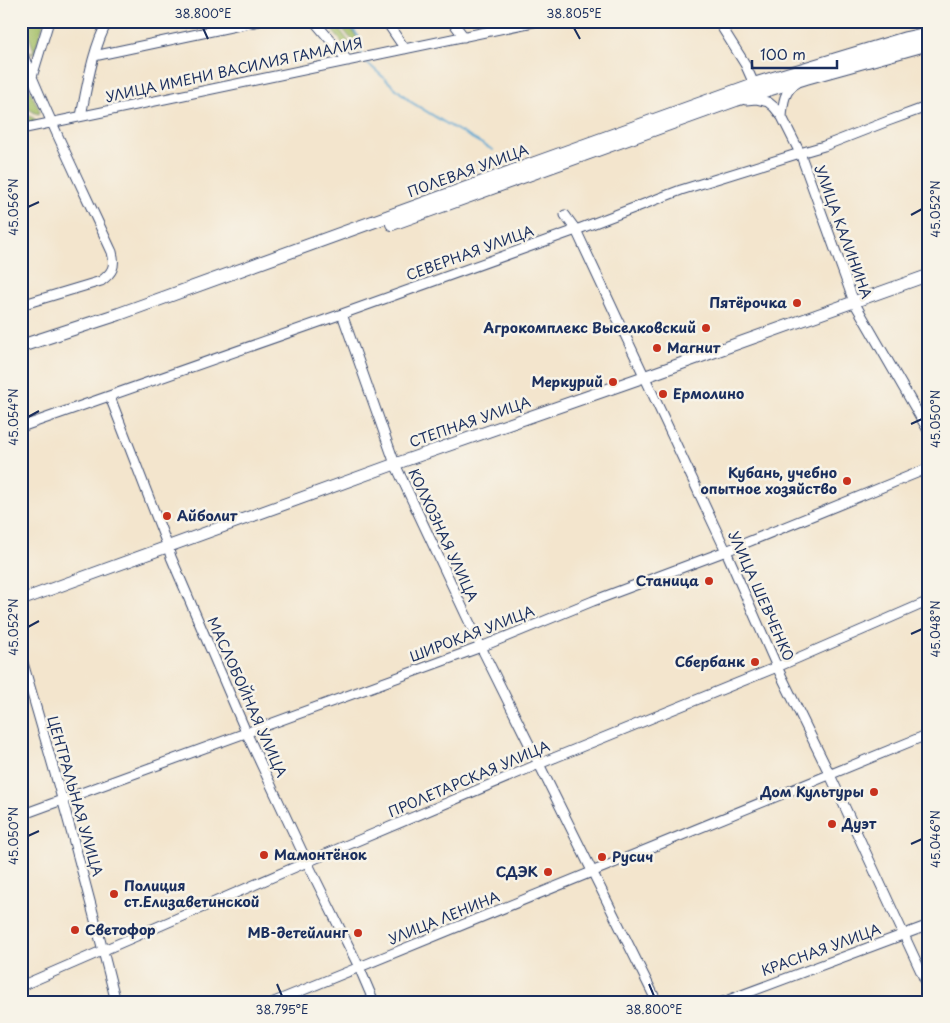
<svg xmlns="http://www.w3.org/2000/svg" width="950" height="1023" font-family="'Playpen Sans',sans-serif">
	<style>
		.green { fill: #a3be65; stroke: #5f7662 }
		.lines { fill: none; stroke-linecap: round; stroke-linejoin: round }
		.stream { stroke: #59a5d2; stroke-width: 2 }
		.minor-casing { stroke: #3b4a6f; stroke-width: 11 }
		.major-casing { stroke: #3b4a6f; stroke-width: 13 }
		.highway-casing { stroke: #3b4a6f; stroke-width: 14 }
		.minor { stroke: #fff; stroke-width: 9 }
		.major { stroke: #fff; stroke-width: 11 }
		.highway { stroke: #fff; stroke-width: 12 }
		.ticks { fill: none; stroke: #1b2f5e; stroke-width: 2 }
		.poi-dot { fill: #c8321e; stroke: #f7f3e8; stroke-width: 2 }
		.labels { text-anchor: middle; stroke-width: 5; stroke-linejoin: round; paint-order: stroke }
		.street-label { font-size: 14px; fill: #1b2f5e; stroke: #f7f3e8 }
		.poi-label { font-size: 14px; font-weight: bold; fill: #1b2f5e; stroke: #f7f3e8; text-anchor: end }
		.neatline { fill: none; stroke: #1b2f5e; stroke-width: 2 }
		.ticks-label { font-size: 12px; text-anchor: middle; fill: #1b2f5e }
	</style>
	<rect width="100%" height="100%" fill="#f7f3e8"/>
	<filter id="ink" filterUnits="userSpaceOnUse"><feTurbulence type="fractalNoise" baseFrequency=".02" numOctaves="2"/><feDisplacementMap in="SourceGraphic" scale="10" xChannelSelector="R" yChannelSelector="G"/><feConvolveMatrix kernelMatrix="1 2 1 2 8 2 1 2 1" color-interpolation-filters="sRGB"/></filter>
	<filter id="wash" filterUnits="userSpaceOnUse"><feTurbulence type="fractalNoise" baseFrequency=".0096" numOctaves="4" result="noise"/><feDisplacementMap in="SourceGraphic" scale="20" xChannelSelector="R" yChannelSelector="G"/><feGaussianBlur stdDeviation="1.12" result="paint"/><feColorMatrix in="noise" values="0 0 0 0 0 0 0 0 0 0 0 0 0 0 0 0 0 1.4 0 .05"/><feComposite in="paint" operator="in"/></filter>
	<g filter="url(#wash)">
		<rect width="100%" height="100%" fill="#f3e5cd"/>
		<path class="green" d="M24 21H44L34 54 30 53 34 51Z
			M324 21H333L354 48 349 49 346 47Z
			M337 21H346C351 29 360 37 356 46L352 40H353L352 38H350L342 28 343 26 342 25 340 26Z
			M21 72 40 111 39 114 35 113 21 104Z
			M21 110 36 120 35 123 21 127Z"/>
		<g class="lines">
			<path class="stream" d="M347 21 361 40 362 54
				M364 60 411 102 452 127 493 150"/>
		</g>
	</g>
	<g filter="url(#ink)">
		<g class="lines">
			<defs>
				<path id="minor" d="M314 21 348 61
					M386 21 405 49
					M452 21 464 37
					M718 21 745 64 754 84
					M21 50C48 119 81 185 112 252 116 267 112 273 101 281L21 305
					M94 56 259 21
					M32 77 49 21
					M746 100 756 99 768 102 774 107 782 117 800 153 854 302 929 432
					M81 116C87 86 93 47 108 21
					M782 117C783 103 784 90 797 83
					M21 129 538 21
					M565 215 576 230 726 551 777 667 830 775 929 989
					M342 314 395 464 481 647 657 1002
					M110 397 168 547 171 557 246 732 307 862 359 967 374 1002
					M21 427 342 314 576 230 681 190 800 153 824 146 888 121 929 106
					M21 656C55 771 87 886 116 1002
					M21 815 481 647 593 601 726 551 929 468
					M21 986 307 862 539 764 777 667 929 601
					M274 1002 929 734
					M723 1002 929 925"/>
				<path id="major" d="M21 600 395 464 655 373 929 275"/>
				<path id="highway" d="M392 224 736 100 806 78 929 44
					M21 346 119 314 535 163 757 83 906 38 929 33"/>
			</defs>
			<use href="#minor" class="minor-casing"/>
			<use href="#major" class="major-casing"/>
			<use href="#highway" class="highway-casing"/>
			<use href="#minor" class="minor"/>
			<use href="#major" class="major"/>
			<use href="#highway" class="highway"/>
		</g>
	</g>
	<path class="ticks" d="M203 28 208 39M574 28 580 39M28 207 39 202M911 215 922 209M28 417 39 411M911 424 922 419M28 627 39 621M911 634 922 629M28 836 39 831M911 844 922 839M277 984 282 996M649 984 654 996"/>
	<g class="poi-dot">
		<circle cx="797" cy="303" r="5"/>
		<circle cx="706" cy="328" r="5"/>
		<circle cx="657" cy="348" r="5"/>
		<circle cx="613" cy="382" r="5"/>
		<circle cx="663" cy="394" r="5"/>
		<circle cx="847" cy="481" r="5"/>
		<circle cx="167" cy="516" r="5"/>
		<circle cx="709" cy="581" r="5"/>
		<circle cx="755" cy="662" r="5"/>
		<circle cx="874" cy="792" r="5"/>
		<circle cx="832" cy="824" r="5"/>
		<circle cx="264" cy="855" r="5"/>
		<circle cx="602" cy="857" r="5"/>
		<circle cx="548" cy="872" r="5"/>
		<circle cx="114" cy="894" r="5"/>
		<circle cx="75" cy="930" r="5"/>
		<circle cx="358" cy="933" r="5"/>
	</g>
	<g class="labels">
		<g class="street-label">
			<text transform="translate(234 70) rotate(-12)" y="5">УЛИЦА ИМЕНИ ВАСИЛИЯ ГАМАЛИЯ</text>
			<text transform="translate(468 171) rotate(-20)" y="5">ПОЛЕВАЯ УЛИЦА</text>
			<text transform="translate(843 232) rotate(70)" y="5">УЛИЦА КАЛИНИНА</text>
			<text transform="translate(470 253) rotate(-20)" y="5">СЕВЕРНАЯ УЛИЦА</text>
			<text transform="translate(470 422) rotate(-19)" y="5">СТЕПНАЯ УЛИЦА</text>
			<text transform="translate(443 535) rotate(65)" y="5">КОЛХОЗНАЯ УЛИЦА</text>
			<text transform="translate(761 596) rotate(66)" y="5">УЛИЦА ШЕВЧЕНКО</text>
			<text transform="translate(472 634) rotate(-21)" y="5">ШИРОКАЯ УЛИЦА</text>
			<text transform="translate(247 697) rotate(66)" y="5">МАСЛОБОЙНАЯ УЛИЦА</text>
			<text transform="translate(469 779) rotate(-23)" y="5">ПРОЛЕТАРСКАЯ УЛИЦА</text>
			<text transform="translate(75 796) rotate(74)" y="5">ЦЕНТРАЛЬНАЯ УЛИЦА</text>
			<text transform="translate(444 918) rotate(-22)" y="5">УЛИЦА ЛЕНИНА</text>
			<text transform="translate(821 950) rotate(-20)" y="5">КРАСНАЯ УЛИЦА</text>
		</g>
		<g class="poi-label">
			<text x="787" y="308">Пятёрочка</text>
			<text x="696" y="333">Агрокомплекс Выселковский</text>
			<text x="667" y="353" text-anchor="start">Магнит</text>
			<text x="603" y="387">Меркурий</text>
			<text x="673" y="399" text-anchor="start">Ермолино</text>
			<text x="837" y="478">Кубань, учебно<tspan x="837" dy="16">опытное хозяйство</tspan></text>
			<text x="177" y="521" text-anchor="start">Айболит</text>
			<text x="699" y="586">Станица</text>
			<text x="745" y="667">Сбербанк</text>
			<text x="864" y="797">Дом Культуры</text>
			<text x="842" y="829" text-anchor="start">Дуэт</text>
			<text x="274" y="860" text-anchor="start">Мамонтёнок</text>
			<text x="612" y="862" text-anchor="start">Русич</text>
			<text x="538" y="877">СДЭК</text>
			<text x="124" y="891" text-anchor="start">Полиция<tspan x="124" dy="16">ст.Елизаветинской</tspan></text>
			<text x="85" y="935" text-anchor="start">Светофор</text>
			<text x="348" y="938">MB-детейлинг</text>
		</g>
	</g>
	<rect width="950" height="1023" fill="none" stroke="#f7f3e8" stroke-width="55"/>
	<path d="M752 60v8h85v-8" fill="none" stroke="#1b2f5e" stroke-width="2.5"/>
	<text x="760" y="60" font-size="15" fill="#1b2f5e" stroke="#f7f3e8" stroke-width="4" paint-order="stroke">100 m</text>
	<rect x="28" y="28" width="894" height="968" class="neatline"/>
	<g class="ticks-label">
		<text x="203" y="18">38.800°E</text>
		<text x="574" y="18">38.805°E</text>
		<text transform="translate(14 207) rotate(-90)" y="4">45.056°N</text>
		<text transform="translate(936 209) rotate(-90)" y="4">45.052°N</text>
		<text transform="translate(14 417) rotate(-90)" y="4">45.054°N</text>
		<text transform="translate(936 419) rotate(-90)" y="4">45.050°N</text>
		<text transform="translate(14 627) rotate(-90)" y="4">45.052°N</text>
		<text transform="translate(936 629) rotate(-90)" y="4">45.048°N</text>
		<text transform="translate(14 836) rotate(-90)" y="4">45.050°N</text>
		<text transform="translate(936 839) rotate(-90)" y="4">45.046°N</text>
		<text x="282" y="1014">38.795°E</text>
		<text x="654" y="1014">38.800°E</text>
	</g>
</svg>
